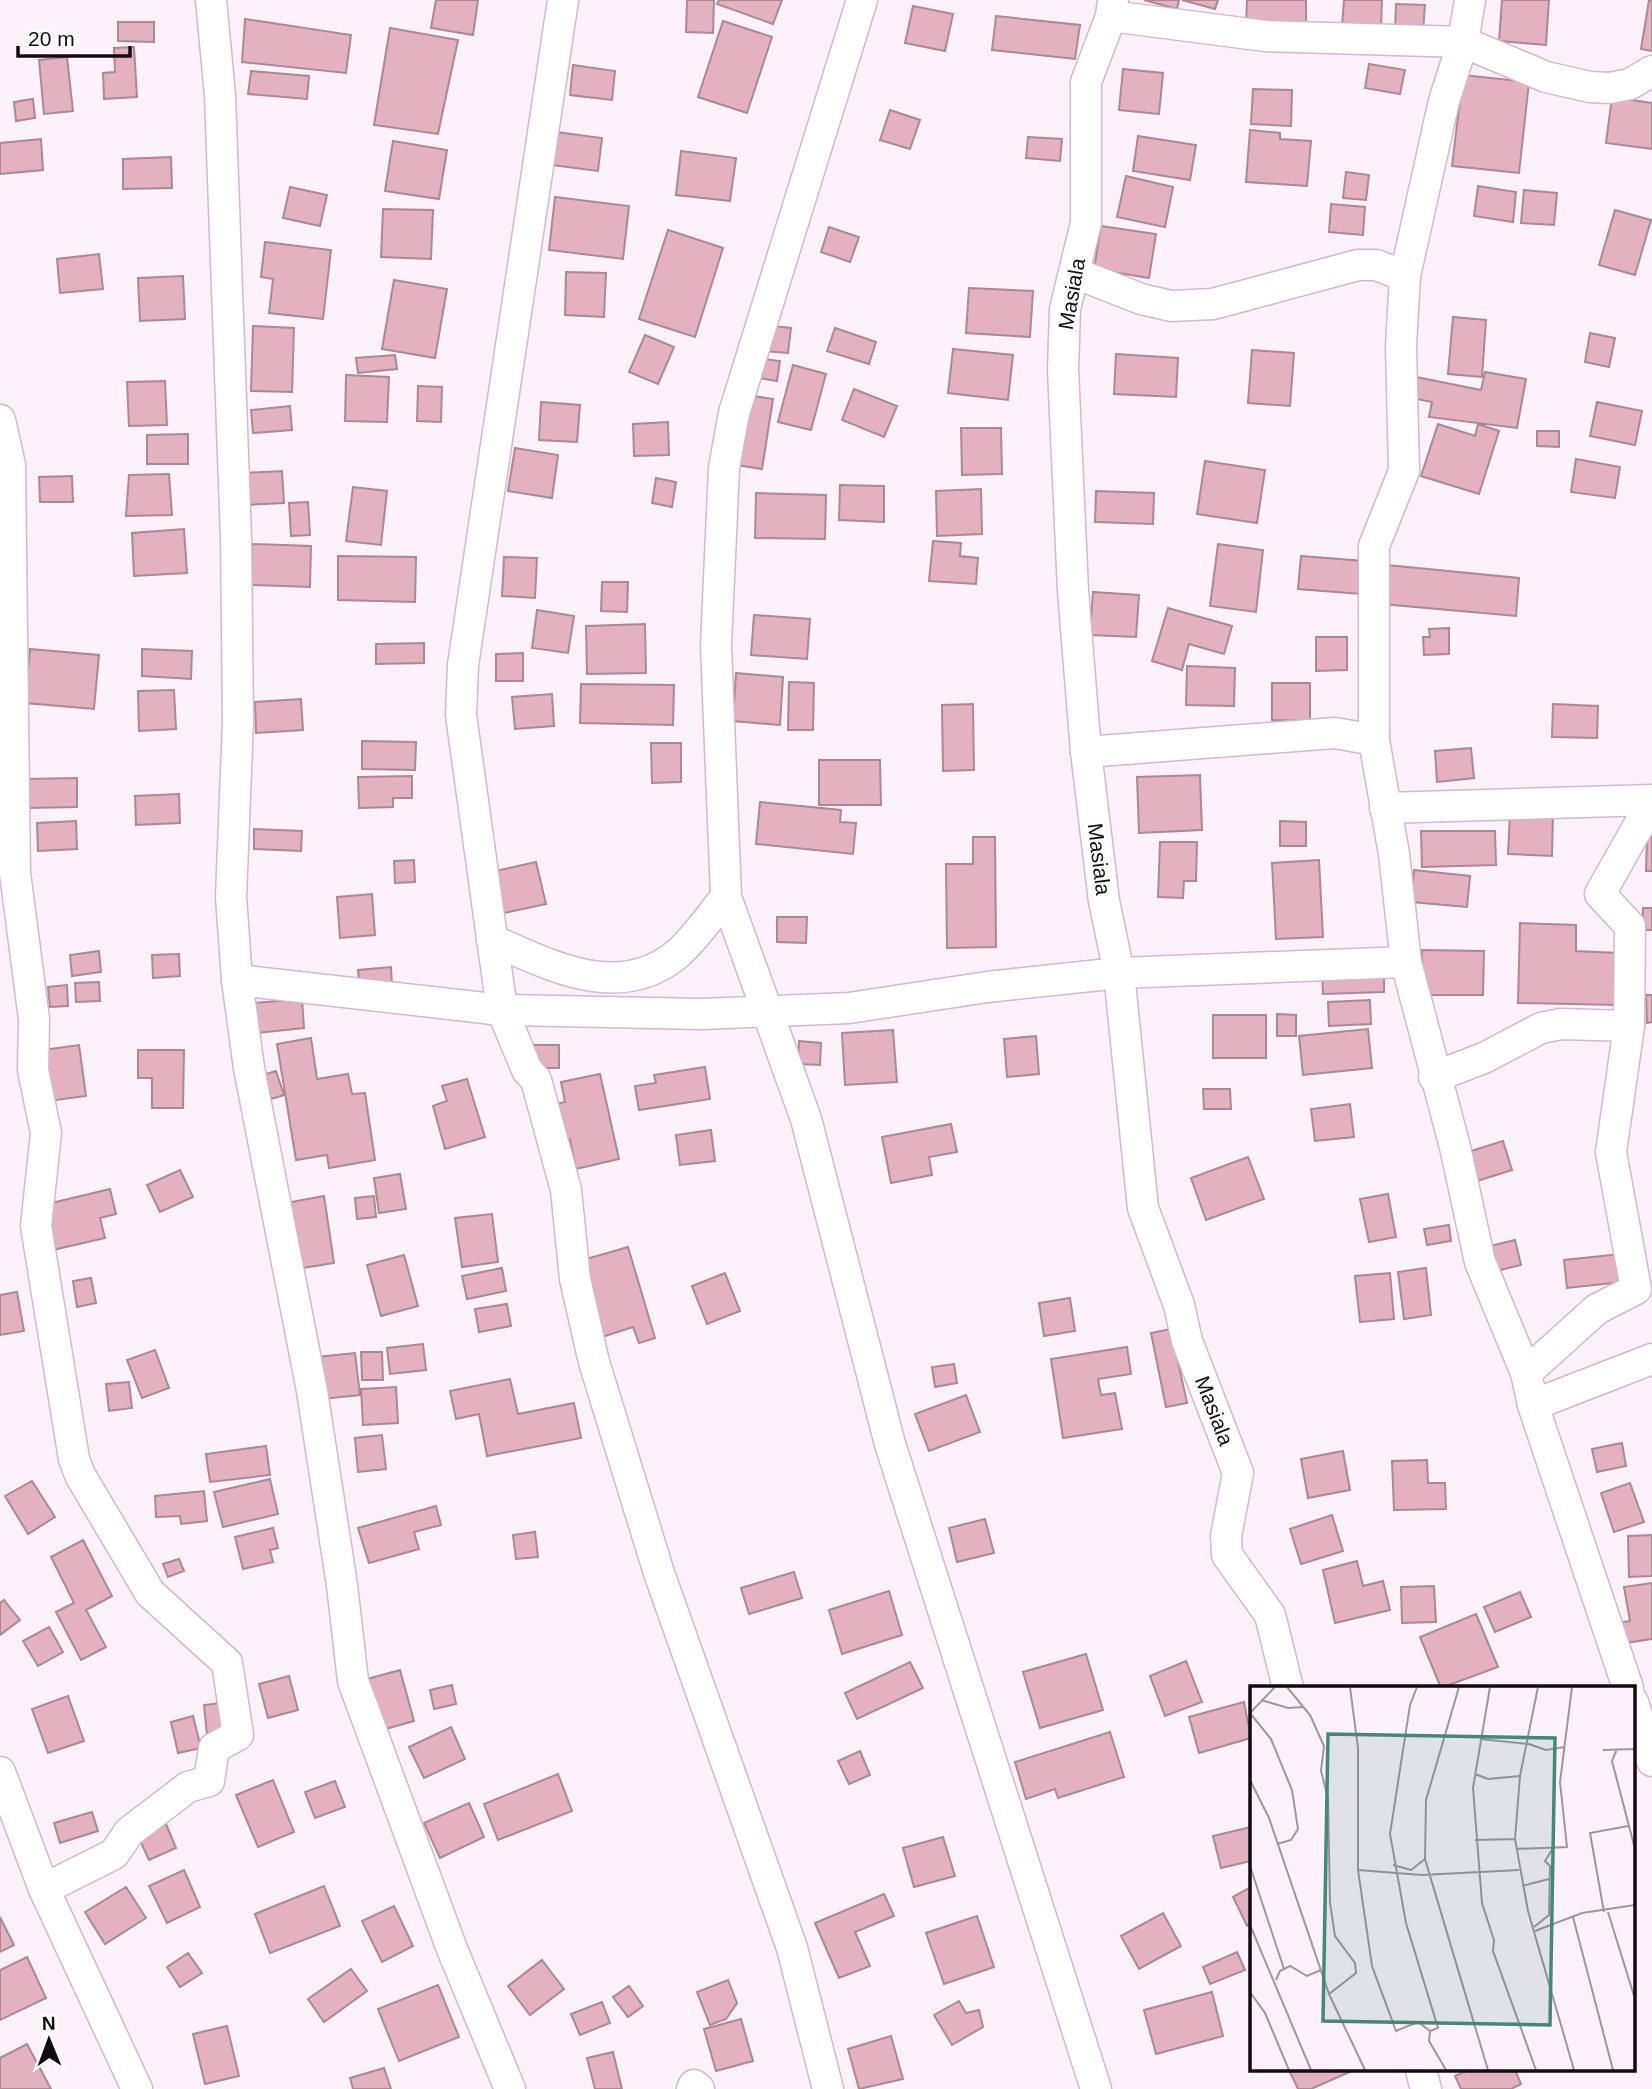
<svg xmlns="http://www.w3.org/2000/svg" width="1652" height="2089" font-family="Arial,sans-serif">
	<style>
		.building { fill: #e3b1bf; stroke: #ad8893; stroke-width: 2 }
		.lines { fill: none; stroke-linecap: round; stroke-linejoin: round }
		.street-casing { stroke: #d4b7d1; stroke-width: 33 }
		.street { stroke: #fff; stroke-width: 30 }
		.labels { text-anchor: middle; stroke-width: 5; stroke-linejoin: round; paint-order: stroke }
		.street-label { font-size: 21px; fill: #130a13; stroke: #fff }
		.inset-road { fill: none; stroke: #9f959f; stroke-width: 2 }
		.view { fill: #45887b; fill-opacity: 0.15; stroke: #45887b; stroke-width: 3.5 }
		.inset-edge { fill: none; stroke: #130a13; stroke-width: 3.5 }
	</style>
	<rect width="100%" height="100%" fill="#fdf1fc"/>
	<path class="building" d="M436 0H478L473 35 431 28Z
		M687 0H714L713 33 686 32Z
		M719 0H782L773 24 717 4Z
		M1144 0H1179L1177 9Z
		M1182 0H1218L1215 9Z
		M1247 0H1306V25L1246 23Z
		M1344 0H1382L1381 28 1342 26Z
		M1502 0H1549L1546 45 1499 41Z
		M1649 0 1652 1V51L1641 49Z
		M1396 4 1425 5 1423 31 1395 30Z
		M913 6 953 14 945 51 905 43Z
		M996 16 1080 25 1075 59 992 50Z
		M245 19 351 35 346 73 242 62Z
		M723 21 772 37 747 113 698 97Z
		M118 22H154V42L118 41Z
		M390 28 458 40 438 134 374 125Z
		M134 47 137 97 104 99 103 73 115 72 114 48Z
		M67 57 73 111 44 114 39 60Z
		M1369 64 1405 70 1400 94 1365 88Z
		M573 65 615 71 612 100 570 95Z
		M1123 69 1163 73 1159 114 1119 110Z
		M251 71 309 76 307 99 248 94Z
		M1463 75 1529 82 1519 173 1452 166Z
		M1253 89 1292 90 1291 126 1251 124Z
		M1612 97 1652 103V149L1606 143Z
		M33 99 35 118 16 121 14 102Z
		M890 110 920 120 910 149 880 140Z
		M1250 130 1280 133V139L1311 141 1307 186 1246 182Z
		M556 132 602 138 598 171 551 165Z
		M1138 136 1196 145 1190 180 1133 171Z
		M1028 137 1062 139 1060 161 1026 158Z
		M41 139 43 170 0 174V143Z
		M393 141 447 150 439 199 385 191Z
		M681 151 736 158 730 201 676 195Z
		M171 157 172 188 123 189V159Z
		M1346 172 1369 175 1366 200 1343 198Z
		M1126 176 1173 187 1165 227 1117 217Z
		M1478 186 1516 192 1513 222 1474 216Z
		M290 187 327 195 320 226 283 218Z
		M1524 190 1557 193 1554 225 1521 223Z
		M555 197 629 206 623 259 549 250Z
		M1331 204 1365 207 1363 235 1329 232Z
		M383 209 433 210 431 259 381 257Z
		M1615 210 1651 220 1635 275 1599 265Z
		M1101 226 1156 234 1149 278 1094 269Z
		M829 227 859 237 850 262 821 252Z
		M668 230 723 248 695 337 639 319Z
		M265 242 331 250 323 319 269 313 273 279 261 277Z
		M99 254 103 289 60 293 57 259Z
		M566 272 606 273 604 317 565 315Z
		M183 276 185 319 140 321 138 278Z
		M394 280 447 289 435 358 382 349Z
		M969 288 1033 291 1030 337 966 333Z
		M1453 317 1486 320 1482 377 1448 374Z
		M763 325 791 328 788 353 761 351Z
		M253 326 294 328 292 392 251 391Z
		M835 328 876 342 869 364 827 351Z
		M1590 333 1615 338 1609 367 1585 362Z
		M645 335 674 347 658 384 629 372Z
		M953 349 1013 355 1008 400 948 393Z
		M1252 350 1294 353 1290 406 1248 403Z
		M1116 354 1178 358 1176 397 1114 394Z
		M395 355 397 369 358 373 356 358Z
		M755 358 780 361 777 381 752 377Z
		M793 365 826 374 811 430 778 422Z
		M1485 372 1526 379 1517 428 1429 417 1432 402 1412 398 1416 377 1481 390Z
		M346 375 389 377 387 422 345 421Z
		M165 381 167 425 129 426 127 382Z
		M418 386 442 387 441 422 417 421Z
		M854 389 897 406 884 437 842 420Z
		M747 395 773 399 762 469 736 465Z
		M541 402 580 405 577 442 539 440Z
		M1597 402 1642 411 1635 445 1590 436Z
		M290 406 292 430 253 433 251 410Z
		M668 422 669 455 634 456 633 424Z
		M1438 424 1475 436 1478 424 1499 431 1479 494 1421 476Z
		M961 428H1001L1002 474 962 475Z
		M1537 431H1559V447L1537 446Z
		M188 434V464H147V435Z
		M515 448 558 455 552 498 508 491Z
		M1576 459 1620 467 1615 498 1571 492Z
		M1205 461 1265 470 1257 523 1197 514Z
		M282 471 284 503 246 505 244 473Z
		M169 474 172 515 126 516 129 475Z
		M72 476 73 502H40L39 477Z
		M656 478 676 482 672 507 652 503Z
		M840 485 884 486V522L839 520Z
		M353 487 387 491 381 545 346 541Z
		M981 489 982 534 937 536 936 491Z
		M1096 491 1154 493 1153 524 1095 522Z
		M756 493 826 495 825 539 755 538Z
		M308 502 310 535 291 536 289 503Z
		M184 529 187 573 134 576 132 533Z
		M933 541 961 543 960 556 978 558 976 584 929 581Z
		M252 544 311 546 310 587 251 585Z
		M1218 544 1263 550 1256 612 1210 606Z
		M338 556 416 557 415 602 338 600Z
		M1301 556 1364 561 1361 594 1298 589Z
		M504 557 537 558 535 598 502 596Z
		M1387 565 1519 578 1516 616 1382 604Z
		M602 582H628L627 612 601 611Z
		M1093 592 1139 595 1136 637 1090 635Z
		M1168 608 1232 626 1224 654 1189 644 1182 670 1152 661Z
		M537 610 574 616 568 653 532 648Z
		M754 615 810 619 807 659 751 655Z
		M645 624 646 673 587 674 586 626Z
		M1449 628V654L1424 655 1423 637H1430L1429 629Z
		M1316 637H1347V670L1316 671Z
		M424 643V663L376 664V644Z
		M30 649 99 655 94 709 25 703Z
		M142 649 192 651 191 679 142 676Z
		M523 653V681H496V654Z
		M1187 666 1235 668 1234 706 1186 705Z
		M736 673 783 677 780 725 733 721Z
		M789 682 814 683 813 730H788Z
		M1272 683H1310V721L1272 720Z
		M581 684 674 685 673 725 580 723Z
		M174 690 176 729 139 731 138 691Z
		M552 694 554 726 515 729 512 697Z
		M301 699 303 730 256 733 255 702Z
		M973 704 974 770 943 771 942 705Z
		M1553 704 1598 706 1597 738 1552 737Z
		M362 741 416 742 415 770 362 769Z
		M651 743H681V782L652 783Z
		M1471 748 1474 778 1437 782 1435 751Z
		M819 760H880L881 805H819Z
		M1200 775 1202 830 1139 833 1137 777Z
		M412 776V798H393V807L359 808 358 777Z
		M77 778V807L27 808 26 779Z
		M179 794 180 823 136 825 135 796Z
		M760 802 841 810 840 822 856 823 853 854 756 844Z
		M1510 814 1553 815 1552 856 1508 854Z
		M76 821 77 849 38 851 37 823Z
		M1280 821 1306 822V846H1280Z
		M254 829 302 831 301 851 254 849Z
		M1421 831H1495L1496 865 1422 867Z
		M1647 836H1652V871H1646Z
		M973 837H995L996 947 947 948 946 864H973Z
		M1160 842H1197L1196 881H1184L1183 898 1158 897Z
		M414 860 415 882 395 883 394 861Z
		M1319 860 1323 937 1276 939 1272 863Z
		M536 862 546 904 500 914 491 872Z
		M1414 870 1470 876 1467 907 1411 902Z
		M372 894 375 935 340 938 337 897Z
		M1643 908H1652V930H1642Z
		M777 917H807L806 943 777 942Z
		M1520 923 1576 925V951L1619 953 1617 1005 1518 1003Z
		M1422 950 1484 951 1483 995H1421Z
		M99 951 101 972 72 976 70 955Z
		M179 954 180 976 153 978 152 955Z
		M391 967 392 986 360 989 358 970Z
		M1384 970V992L1323 994 1322 971Z
		M99 982 100 1001 76 1002 75 983Z
		M67 985 68 1006 50 1007 48 987Z
		M1646 995H1652V1022L1647 1023Z
		M302 999 304 1028 257 1033 254 1003Z
		M1370 1000 1371 1024 1329 1026 1328 1002Z
		M1277 1014 1296 1015V1036H1277Z
		M1213 1015H1266V1058H1213Z
		M1368 1029 1372 1068 1303 1075 1299 1036Z
		M893 1030 897 1082 845 1085 842 1033Z
		M1036 1036 1039 1074 1007 1077 1004 1039Z
		M311 1038 317 1079 348 1074 352 1094 365 1093 375 1160 329 1168 327 1155 296 1160 277 1044Z
		M799 1041 821 1043 820 1065 798 1064Z
		M79 1045 86 1096 49 1101 42 1050Z
		M534 1045H559V1068H534Z
		M138 1050H184L183 1108H152V1078H138Z
		M705 1067 710 1099 639 1110 635 1086 656 1083 654 1075Z
		M276 1071 284 1095 271 1099 263 1075Z
		M600 1074 619 1159 576 1169 570 1139 559 1142 551 1105 565 1102 561 1082Z
		M467 1079 485 1137 445 1149 433 1106 447 1101 442 1086Z
		M1203 1089H1230L1231 1109H1204Z
		M1350 1104 1354 1137 1315 1141 1311 1109Z
		M951 1124 957 1152 929 1157 932 1175 891 1183 882 1137Z
		M711 1130 715 1161 680 1165 676 1135Z
		M1503 1141 1512 1170 1474 1182 1465 1153Z
		M1248 1157 1264 1199 1206 1220 1191 1178Z
		M180 1170 193 1197 160 1212 147 1185Z
		M400 1174 406 1209 379 1213 374 1178Z
		M110 1189 116 1214 100 1218 105 1238 53 1250 43 1205Z
		M1388 1194 1396 1237 1369 1242 1360 1199Z
		M324 1196 334 1263 296 1269 286 1203Z
		M374 1196 376 1217 357 1219 355 1198Z
		M492 1214 498 1262 462 1267 455 1218Z
		M1449 1225 1451 1241 1427 1245 1424 1229Z
		M1515 1240 1521 1265 1492 1272 1486 1247Z
		M628 1247 655 1338 639 1343 633 1327 599 1338 576 1262Z
		M1620 1254 1622 1282 1567 1288 1564 1260Z
		M404 1255 418 1306 381 1316 367 1265Z
		M502 1268 506 1291 467 1299 462 1276Z
		M1426 1268 1431 1315 1404 1319 1398 1272Z
		M725 1273 740 1311 707 1324 692 1286Z
		M1390 1273 1394 1319 1360 1322 1355 1276Z
		M91 1278 96 1303 77 1307 73 1281Z
		M17 1292 24 1331 0 1335V1295Z
		M1070 1298 1075 1331 1044 1336 1039 1303Z
		M507 1304 511 1326 479 1332 475 1309Z
		M1171 1329 1187 1403 1166 1407 1151 1333Z
		M423 1344 426 1370 390 1374 387 1348Z
		M1127 1347 1131 1374 1098 1379 1101 1395 1115 1393 1122 1429 1063 1438 1051 1359Z
		M155 1350 169 1388 142 1398 127 1360Z
		M361 1352H382L383 1380H362Z
		M355 1353 360 1395 322 1399 317 1357Z
		M954 1364 957 1383 935 1387 932 1367Z
		M510 1379 518 1414 574 1403 581 1438 487 1456 479 1414 456 1419 450 1391Z
		M129 1382 132 1408 109 1411 106 1384Z
		M396 1387 398 1423 363 1425 361 1389Z
		M966 1395 980 1432 929 1451 915 1414Z
		M382 1435 386 1469 358 1472 355 1438Z
		M1622 1443 1626 1466 1597 1472 1592 1449Z
		M266 1446 270 1475 210 1482 206 1454Z
		M1343 1451 1350 1490 1308 1498 1301 1459Z
		M1427 1460 1428 1483H1445L1446 1509 1394 1510 1392 1461Z
		M270 1479 278 1514 223 1527 214 1492Z
		M32 1481 55 1517 28 1534 5 1496Z
		M1630 1483 1644 1522 1614 1532 1601 1493Z
		M204 1491 207 1521 181 1524 180 1516 156 1517 155 1496Z
		M436 1506 441 1525 414 1532 419 1549 369 1563 358 1528Z
		M1332 1515 1343 1551 1301 1564 1290 1529Z
		M985 1519 994 1553 957 1562 949 1528Z
		M273 1528 278 1548 270 1550 273 1562 243 1569 235 1537Z
		M535 1532 538 1557 516 1559 513 1535Z
		M1652 1535V1576L1629 1577 1628 1536Z
		M83 1540 112 1596 86 1610 106 1647 81 1660 56 1612 74 1603 51 1557Z
		M179 1559 184 1571 168 1577 163 1564Z
		M1357 1561 1363 1586 1383 1581 1390 1610 1335 1623 1323 1570Z
		M794 1572 802 1598 749 1614 741 1588Z
		M1652 1583V1639L1619 1644 1616 1623 1630 1621 1624 1587Z
		M1434 1586 1436 1622 1402 1623 1401 1587Z
		M889 1591 902 1635 842 1654 829 1610Z
		M1520 1592 1531 1617 1495 1632 1484 1607Z
		M4 1600 20 1620 0 1635V1603Z
		M1476 1614 1498 1667 1441 1688 1420 1637Z
		M49 1627 63 1652 38 1666 23 1641Z
		M1086 1654 1103 1710 1040 1728 1023 1672Z
		M1186 1661 1202 1702 1165 1716 1150 1676Z
		M910 1662 923 1688 857 1719 845 1693Z
		M400 1670 414 1721 375 1732 360 1681Z
		M289 1676 298 1710 268 1718 259 1684Z
		M452 1685 456 1704 434 1709 430 1690Z
		M68 1696 84 1741 48 1753 32 1709Z
		M228 1702 231 1733 207 1735 204 1705Z
		M1244 1702 1251 1738 1199 1753 1189 1717Z
		M193 1716 201 1748 178 1753 171 1722Z
		M451 1727 465 1759 424 1778 409 1747Z
		M1110 1732 1124 1777 1058 1798 1055 1789 1026 1799 1015 1762Z
		M860 1751 870 1775 849 1784 838 1761Z
		M558 1774 572 1811 498 1840 484 1804Z
		M273 1780 294 1832 258 1847 236 1795Z
		M335 1781 345 1807 315 1818 305 1792Z
		M469 1803 484 1837 440 1858 424 1823Z
		M92 1812 98 1831 60 1843 54 1823Z
		M166 1824 176 1848 149 1860 138 1836Z
		M1251 1827V1861L1221 1868 1213 1836Z
		M943 1837 955 1876 914 1887 903 1848Z
		M184 1870 200 1907 167 1923 149 1886Z
		M324 1886 340 1926 270 1953 255 1914Z
		M126 1887 146 1918 105 1944 85 1912Z
		M1251 1887V1924L1247 1926 1233 1897Z
		M884 1894 894 1916 855 1932 870 1966 839 1978 815 1923Z
		M394 1906 413 1946 382 1962 362 1921Z
		M1163 1913 1181 1946 1139 1969 1121 1936Z
		M977 1916 994 1967 944 1984 926 1933Z
		M0 1917 14 1945 0 1952Z
		M1237 1952 1245 1970 1210 1984 1203 1967Z
		M188 1953 202 1973 180 1987 167 1967Z
		M27 1957 46 1998 0 2020V1970Z
		M542 1960 564 1989 530 2015 508 1986Z
		M351 1969 367 1991 324 2022 308 1999Z
		M728 1980 737 2003 726 2019 710 2025 697 1992Z
		M438 1985 459 2037 399 2061 378 2009Z
		M629 1986 643 2006 628 2017 613 1997Z
		M1212 1992 1223 2036 1156 2054 1144 2010Z
		M959 2001 966 2013 979 2010 983 2027 952 2045 934 2015Z
		M602 2002 610 2023 580 2035 571 2014Z
		M741 2019 753 2061 716 2071 704 2029Z
		M227 2026 239 2076 205 2084 193 2034Z
		M891 2036 903 2079 859 2089 848 2049Z
		M27 2044 51 2089H0V2058Z
		M613 2052 622 2089H595L587 2058Z
		M384 2068 391 2089H353L350 2078Z
		M1289 2070H1354L1311 2089H1298Z
		M1468 2070H1515L1521 2084 1511 2089H1461L1455 2076Z"/>
	<g class="lines">
		<defs>
			<g id="street">
				<path d="M211 0 220 95 236 538 238 721 231 897 237 980 249 1068 312 1391 342 1585 353 1681 452 1949 510 2089"/>
				<path d="M563 0 463 665 461 715 502 1010 527 1070 536 1080 566 1190 575 1279 594 1362 659 1573 792 1948 828 2089"/>
				<path d="M862 0 734 413 724 468 716 645 726 897 806 1119 890 1444 1096 2089"/>
				<path id="s1" d="M1113 0 1111 16 1086 82V223L1065 309 1063 369 1073 591 1086 752 1104 901 1119 973 1143 1208 1179 1305 1187 1341 1238 1473 1226 1536 1227 1555 1270 1615 1288 1688"/>
				<path d="M1470 0 1463 42 1444 101 1405 276 1401 346 1404 471 1374 546V740L1394 854 1406 962 1455 1147 1480 1262 1526 1373 1533 1405 1628 1688"/>
				<path d="M1111 16 1265 36 1463 42 1546 77 1590 87 1610 88 1630 84 1652 71"/>
				<path d="M1075 273 1141 299 1171 306 1213 304 1358 265H1376L1405 276"/>
				<path d="M0 420 10 465 15 873 34 1019 33 1070 46 1133 36 1226 74 1459 80 1475 150 1593 227 1663 238 1735 214 1748 209 1781 188 1787 129 1832 114 1854 44 1889"/>
				<path d="M1086 752 1335 733 1374 740"/>
				<path d="M1385 808 1652 800"/>
				<path d="M492 940C550 965 618 1002 676 955 695 939 710 916 726 897"/>
				<path d="M237 980 502 1010 701 1014 849 1008 987 987 1119 973 1406 962"/>
				<path d="M1434 1077 1484 1058 1541 1028 1561 1024 1629 1026"/>
				<path d="M1526 1373 1597 1309 1636 1289 1611 1152 1629 1026 1630 926 1600 894 1652 802"/>
				<path d="M1533 1405 1652 1359"/>
				<path d="M1633 1702 1652 1761"/>
				<path d="M0 1772 44 1889 137 2089"/>
				<path d="M1421 2070 1426 2089"/>
				<path d="M692 2089 694 2085 699 2089"/>
			</g>
		</defs>
		<use href="#street" class="street-casing"/>
		<use href="#street" class="street"/>
	</g>
	<g class="labels">
		<g class="street-label">
			<text transform="translate(1072 294) rotate(-80)" y="7">Masiala</text>
			<text dy="7" stroke="none"><textPath href="#s1" startOffset="868">Masiala</textPath></text>
			<text dy="7" stroke="none"><textPath href="#s1" startOffset="1435">Masiala</textPath></text>
		</g>
	</g>
	<g transform="translate(1250 1686)">
		<rect width="385" height="385" fill="#fdf1fc"/>
		<path class="inset-road" d="M37 1 60 29 74 60 71 85 78 112 80 217 85 250 105 277 106 287 79 308M100 1 108 62V184L122 280 146 345 168 336 180 345M167 1 160 19 140 148 156 237 188 342 180 345 179 355 196 384M209 1 176 114 175 173 238 384M240 1 223 102 232 217 244 254 243 265 286 384M288 1 270 90 265 153 278 225 324 384M11 14 38 22 54 21M0 27 21 53 42 104 48 143 41 154 27 158M0 27 25 1M230 53 279 58 296 64 315 61M367 63 362 75 385 163M353 64 385 63M225 88 238 93 270 90M0 94 19 132 79 308 115 384M225 154 265 153M266 163 317 161 310 96 322 1M143 179 161 184 175 173M0 180 34 283M108 184 172 189 269 184M272 200 299 193M354 226 340 147 378 140M358 226 385 313M323 231 363 384M0 239 61 384M284 241 299 229 300 180 295 175 303 162M285 245 332 227 385 219M26 294 30 285 40 280 57 290 71 284M0 306 15 327 39 384"/>
		<path class="view" d="M78 48 305 52 300 339 73 335Z"/>
		<rect width="385" height="385" class="inset-edge"/>
	</g>
	<g transform="translate(49 2040) rotate(359)" stroke="#ffffff" stroke-width="5" paint-order="stroke">
	<path d="M0-5L12 26L0 18L-12 26Z" fill="#130a13"/>
	<text y="-10" font-size="19" font-weight="bold" text-anchor="middle" fill="#130a13">N</text>
	</g>
	<path d="M18 46v10h112v-10" fill="none" stroke="#130a13" stroke-width="3.5"/>
	<text x="28" y="46" font-size="21" fill="#130a13" stroke="#ffffff" stroke-width="5" paint-order="stroke">20 m</text>
</svg>
